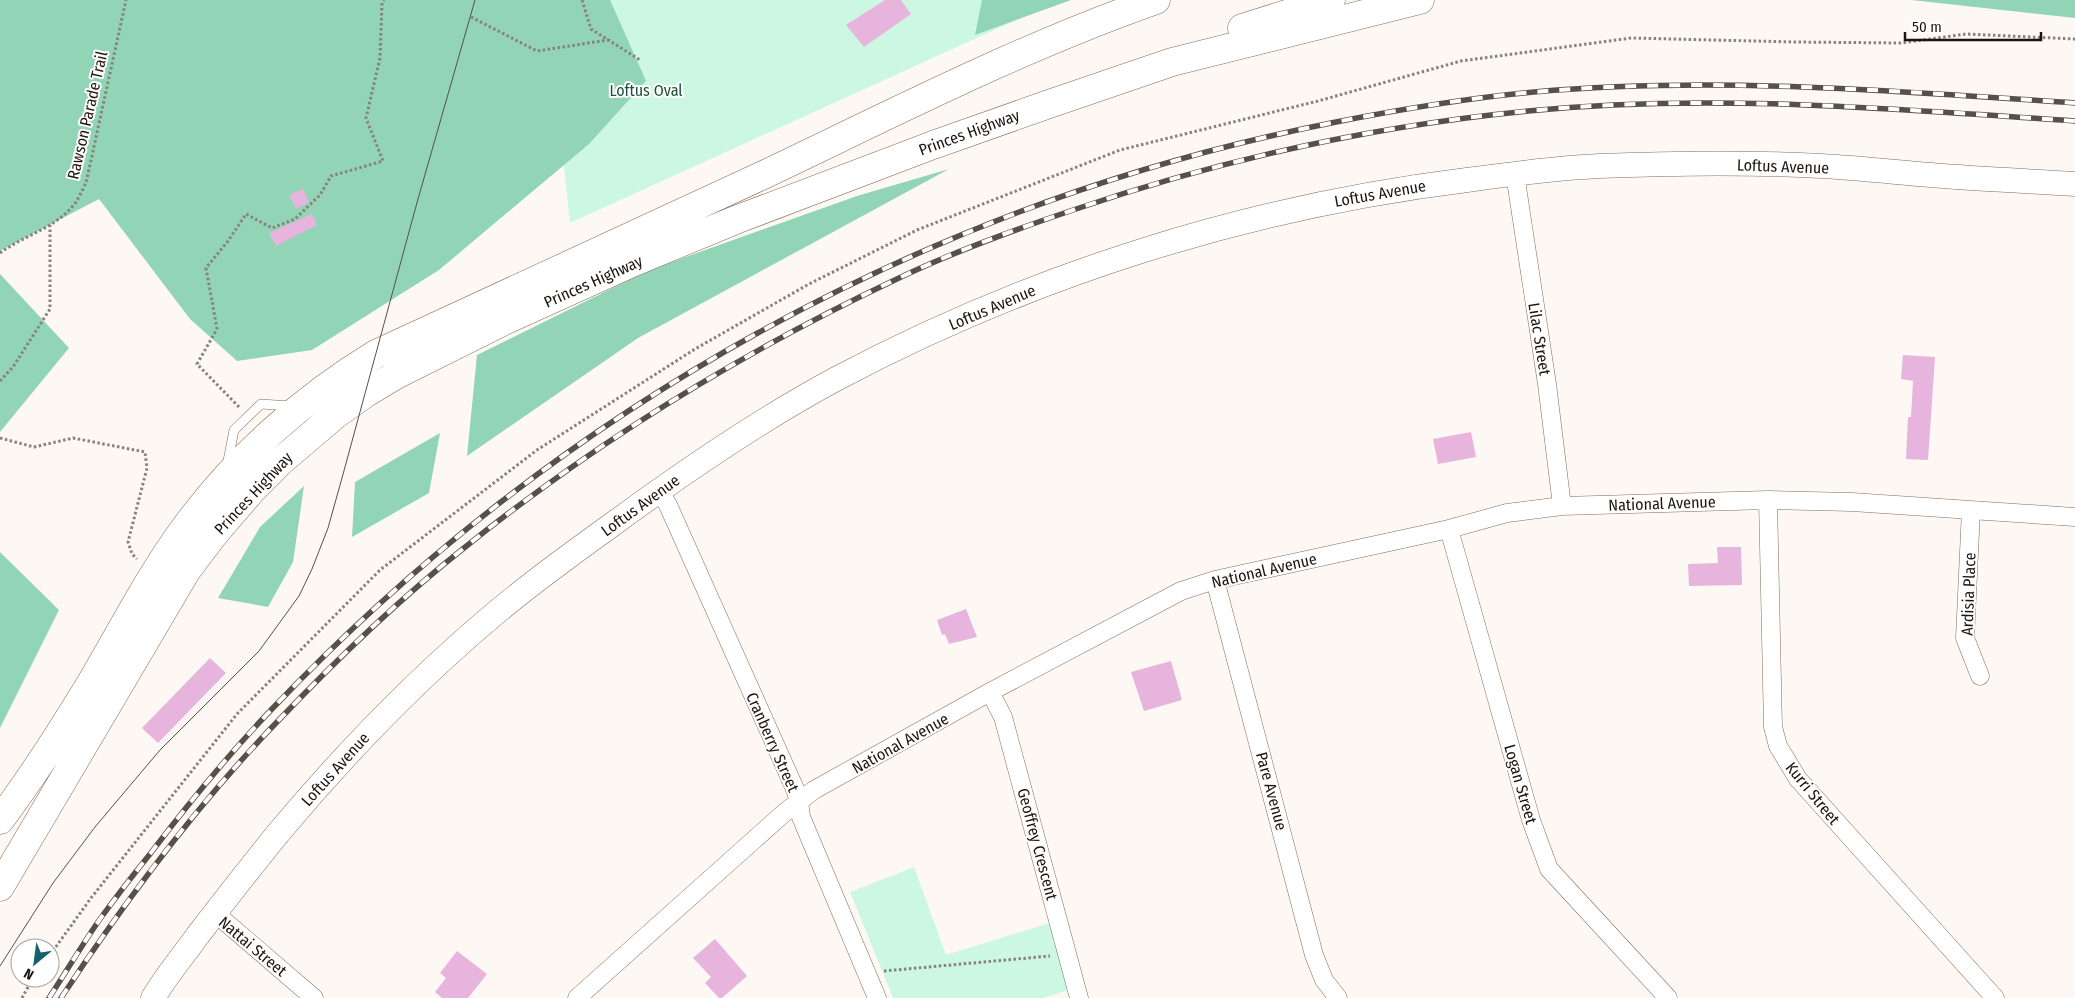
<svg xmlns="http://www.w3.org/2000/svg" width="2075" height="998" font-family="'Fira Sans Condensed',sans-serif">
	<style>
		.green { fill: #ccf7e2 }
		.forest { fill: #92d4b6 }
		.building { fill: #e6b4dc }
		.lines { fill: none; stroke-linecap: round; stroke-linejoin: round }
		.lane-casing { stroke: #846c59; stroke-width: 10 }
		.street-casing { stroke: #846c59; stroke-width: 19 }
		.secondary-casing { stroke: #846c59; stroke-width: 25 }
		.highway-casing { stroke: #846c59; stroke-width: 29 }
		.path { stroke: #89817c; stroke-width: 3; stroke-dasharray: 2.5 2.5; stroke-linecap: butt }
		.lane { stroke: #fff; stroke-width: 9 }
		.street { stroke: #fff; stroke-width: 18 }
		.secondary { stroke: #fff; stroke-width: 24 }
		.highway { stroke: #fff; stroke-width: 28 }
		.tram { stroke: #574f49; stroke-width: 1 }
		.rail-casing { stroke: #574f49; stroke-width: 5.5 }
		.rail { stroke: #fff; stroke-width: 4; stroke-dasharray: 11; stroke-linecap: butt }
		.labels { text-anchor: middle; stroke-width: 4; stroke-linejoin: round; paint-order: stroke }
		.park-label { font-size: 16px; fill: #1e513d; stroke: #fff }
		.street-label { font-size: 16px; fill: #1d140d; stroke: #fff }
	</style>
	<rect width="100%" height="100%" fill="#fef8f4"/>
	<path class="green" d="M546 0H1019L1025 16 570 223Z
		M914 867 946 955 1050 923 1072 989 1043 998H893L850 892Z"/>
	<path class="forest" d="M0 0H610L646 81 589 144 439 270 312 350 237 361 190 319 99 199 0 251Z
		M982 0H1071L975 35Z
		M1911 0H2075V18Z
		M949 169 638 338 467 456 477 355 649 270 857 196Z
		M0 274 69 348 0 432Z
		M440 433 429 493 352 537 355 482Z
		M304 486 293 562 268 607 218 598 260 527Z
		M0 552 59 610 0 728Z"/>
	<path class="building" d="M885 0H901L911 14 864 47 846 25Z
		M303 189 309 202 296 209 289 195Z
		M312 214 317 225 276 246 269 233Z
		M1903 355 1935 357 1928 460 1906 459 1908 417H1911L1913 381 1901 379Z
		M1471 432 1476 457 1438 464 1433 439Z
		M1717 547H1741L1742 585 1689 586 1688 564 1718 563Z
		M966 609 977 637 949 644 945 634 942 635 937 620Z
		M210 658 226 673 158 743 142 728Z
		M1171 661 1182 700 1144 711 1131 672Z
		M715 939 747 976 722 998H719L705 983 711 977 693 958Z
		M457 951 487 974 468 998H442L435 992 446 978 440 973Z"/>
	<g class="lines">
		<defs>
			<path id="lane" d="M227 466 234 430 261 404 291 406"/>
			<path id="street" d="M1515 174 1547 384 1562 506
				M659 490 668 505 795 789 799 801 801 817 877 998
				M1768 500 1773 727 1778 746 1798 779 1995 998
				M1971 510 1965 638 1980 676
				M1449 529 1531 820 1549 869 1668 998
				M1215 580 1314 955 1324 980 1338 998
				M990 692 1003 717 1079 998
				M215 913 314 998
				M577 998 784 813 814 790 990 692 1181 591 1215 580 1449 529 1507 513 1562 506 1768 500 1852 502 2075 517"/>
			<path id="secondary" d="M153 998C166 976 183 956 198 935 225 900 252 865 280 831 347 751 419 677 498 611 535 580 574 552 613 524 685 471 758 421 836 379 1032 275 1247 207 1467 180 1511 174 1555 168 1599 166 1673 163 1747 162 1821 166 1858 168 1894 172 1931 175 1979 179 2027 181 2075 184"/>
			<path id="highway" d="M1242 28 1331 0
				M0 820C33 776 63 729 92 681 122 630 149 577 184 529 235 459 303 398 376 354 503 294 632 237 759 177 890 115 1019 48 1156 0
				M0 887 187 570 215 533 252 490 280 462 335 415 366 393 396 375 506 320 634 262 738 219 933 145 1052 103 1172 62 1420 0"/>
		</defs>
		<use href="#lane" class="lane-casing"/>
		<use href="#street" class="street-casing"/>
		<use href="#secondary" class="secondary-casing"/>
		<use href="#highway" class="highway-casing"/>
		<path class="path" d="M582 0 591 29 640 60
			M471 17 537 51 608 40
			M0 253C23 236 53 229 72 207 78 201 82 190 86 183L126 0
			M0 381 13 367 50 309V225
			M239 407 197 364 217 329 206 268 228 241 246 214 272 228 295 219 320 195 331 176 383 161 366 118 380 58 382 3 384 0
			M0 438 34 447 73 438 145 452 147 468 128 542 132 554 137 559
			M50 955 91 898 237 714 380 570 537 450 695 349 809 284 917 230 1120 150 1318 101 1461 61 1631 38 1795 42 1901 43 1966 34 2075 39
			M884 971 1050 956
			M22 998 33 978"/>
		<use href="#lane" class="lane"/>
		<use href="#street" class="street"/>
		<use href="#secondary" class="secondary"/>
		<use href="#highway" class="highway"/>
		<path class="tram" d="M0 966 53 883 95 827 160 750 259 651 299 596 312 569 328 528 342 478 418 199 475 0"/>
		<defs>
			<path id="rail" d="M49 998C66 972 82 945 100 919 116 897 133 875 150 854 188 804 228 755 271 710 558 408 928 202 1336 122 1402 109 1468 98 1534 92 1714 76 1895 91 2075 103
				M61 998C125 901 195 807 276 723 335 661 397 601 464 548 597 441 744 351 899 278 955 251 1014 230 1073 210 1220 160 1372 126 1528 111 1710 93 1893 109 2075 121"/>
		</defs>
		<use href="#rail" class="rail-casing"/>
		<use href="#rail" class="rail"/>
	</g>
	<g class="labels">
		<g class="park-label">
			<text x="646" y="96">Loftus Oval</text>
		</g>
		<g class="street-label">
			<text transform="translate(87 115) rotate(-77)" y="6">Rawson Parade Trail</text>
			<text transform="translate(969 132) rotate(-20)" y="6">Princes Highway</text>
			<text transform="translate(1783 166) rotate(2)" y="6">Loftus Avenue</text>
			<text transform="translate(1380 193) rotate(-10)" y="6">Loftus Avenue</text>
			<text transform="translate(593 281) rotate(-24)" y="6">Princes Highway</text>
			<text transform="translate(992 307) rotate(-23)" y="6">Loftus Avenue</text>
			<text transform="translate(1540 339) rotate(81)" y="6">Lilac Street</text>
			<text transform="translate(253 493) rotate(-47)" y="6">Princes Highway</text>
			<text transform="translate(1662 503) rotate(-2)" y="6">National Avenue</text>
			<text transform="translate(640 505) rotate(-36)" y="6">Loftus Avenue</text>
			<text transform="translate(1264 570) rotate(-13)" y="6">National Avenue</text>
			<text transform="translate(1968 594) rotate(-88)" y="6">Ardisia Place</text>
			<text transform="translate(773 742) rotate(66)" y="6">Cranberry Street</text>
			<text transform="translate(900 743) rotate(-29)" y="6">National Avenue</text>
			<text transform="translate(335 769) rotate(-48)" y="6">Loftus Avenue</text>
			<text transform="translate(1521 784) rotate(74)" y="6">Logan Street</text>
			<text transform="translate(1272 791) rotate(75)" y="6">Pare Avenue</text>
			<text transform="translate(1813 793) rotate(51)" y="6">Kurri Street</text>
			<text transform="translate(1038 844) rotate(75)" y="6">Geoffrey Crescent</text>
			<text transform="translate(253 946) rotate(40)" y="6">Nattai Street</text>
		</g>
	</g>
	<g transform="translate(35 963) rotate(209)"><circle r="24" fill="#ffffff" stroke="#a5a19e"/>
	<path d="M0-4L9 19L0 12L-9 19Z" fill="#15606d"/>
	<text y="-8" font-size="14" font-weight="bold" text-anchor="middle" fill="#1d140d">N</text>
	</g>
	<path d="M1905 32v8h136v-8" fill="none" stroke="#1d140d" stroke-width="2.5"/>
	<text x="1912" y="32" font-size="15" fill="#1d140d" stroke="#ffffff" stroke-width="4" paint-order="stroke">50 m</text>
</svg>
